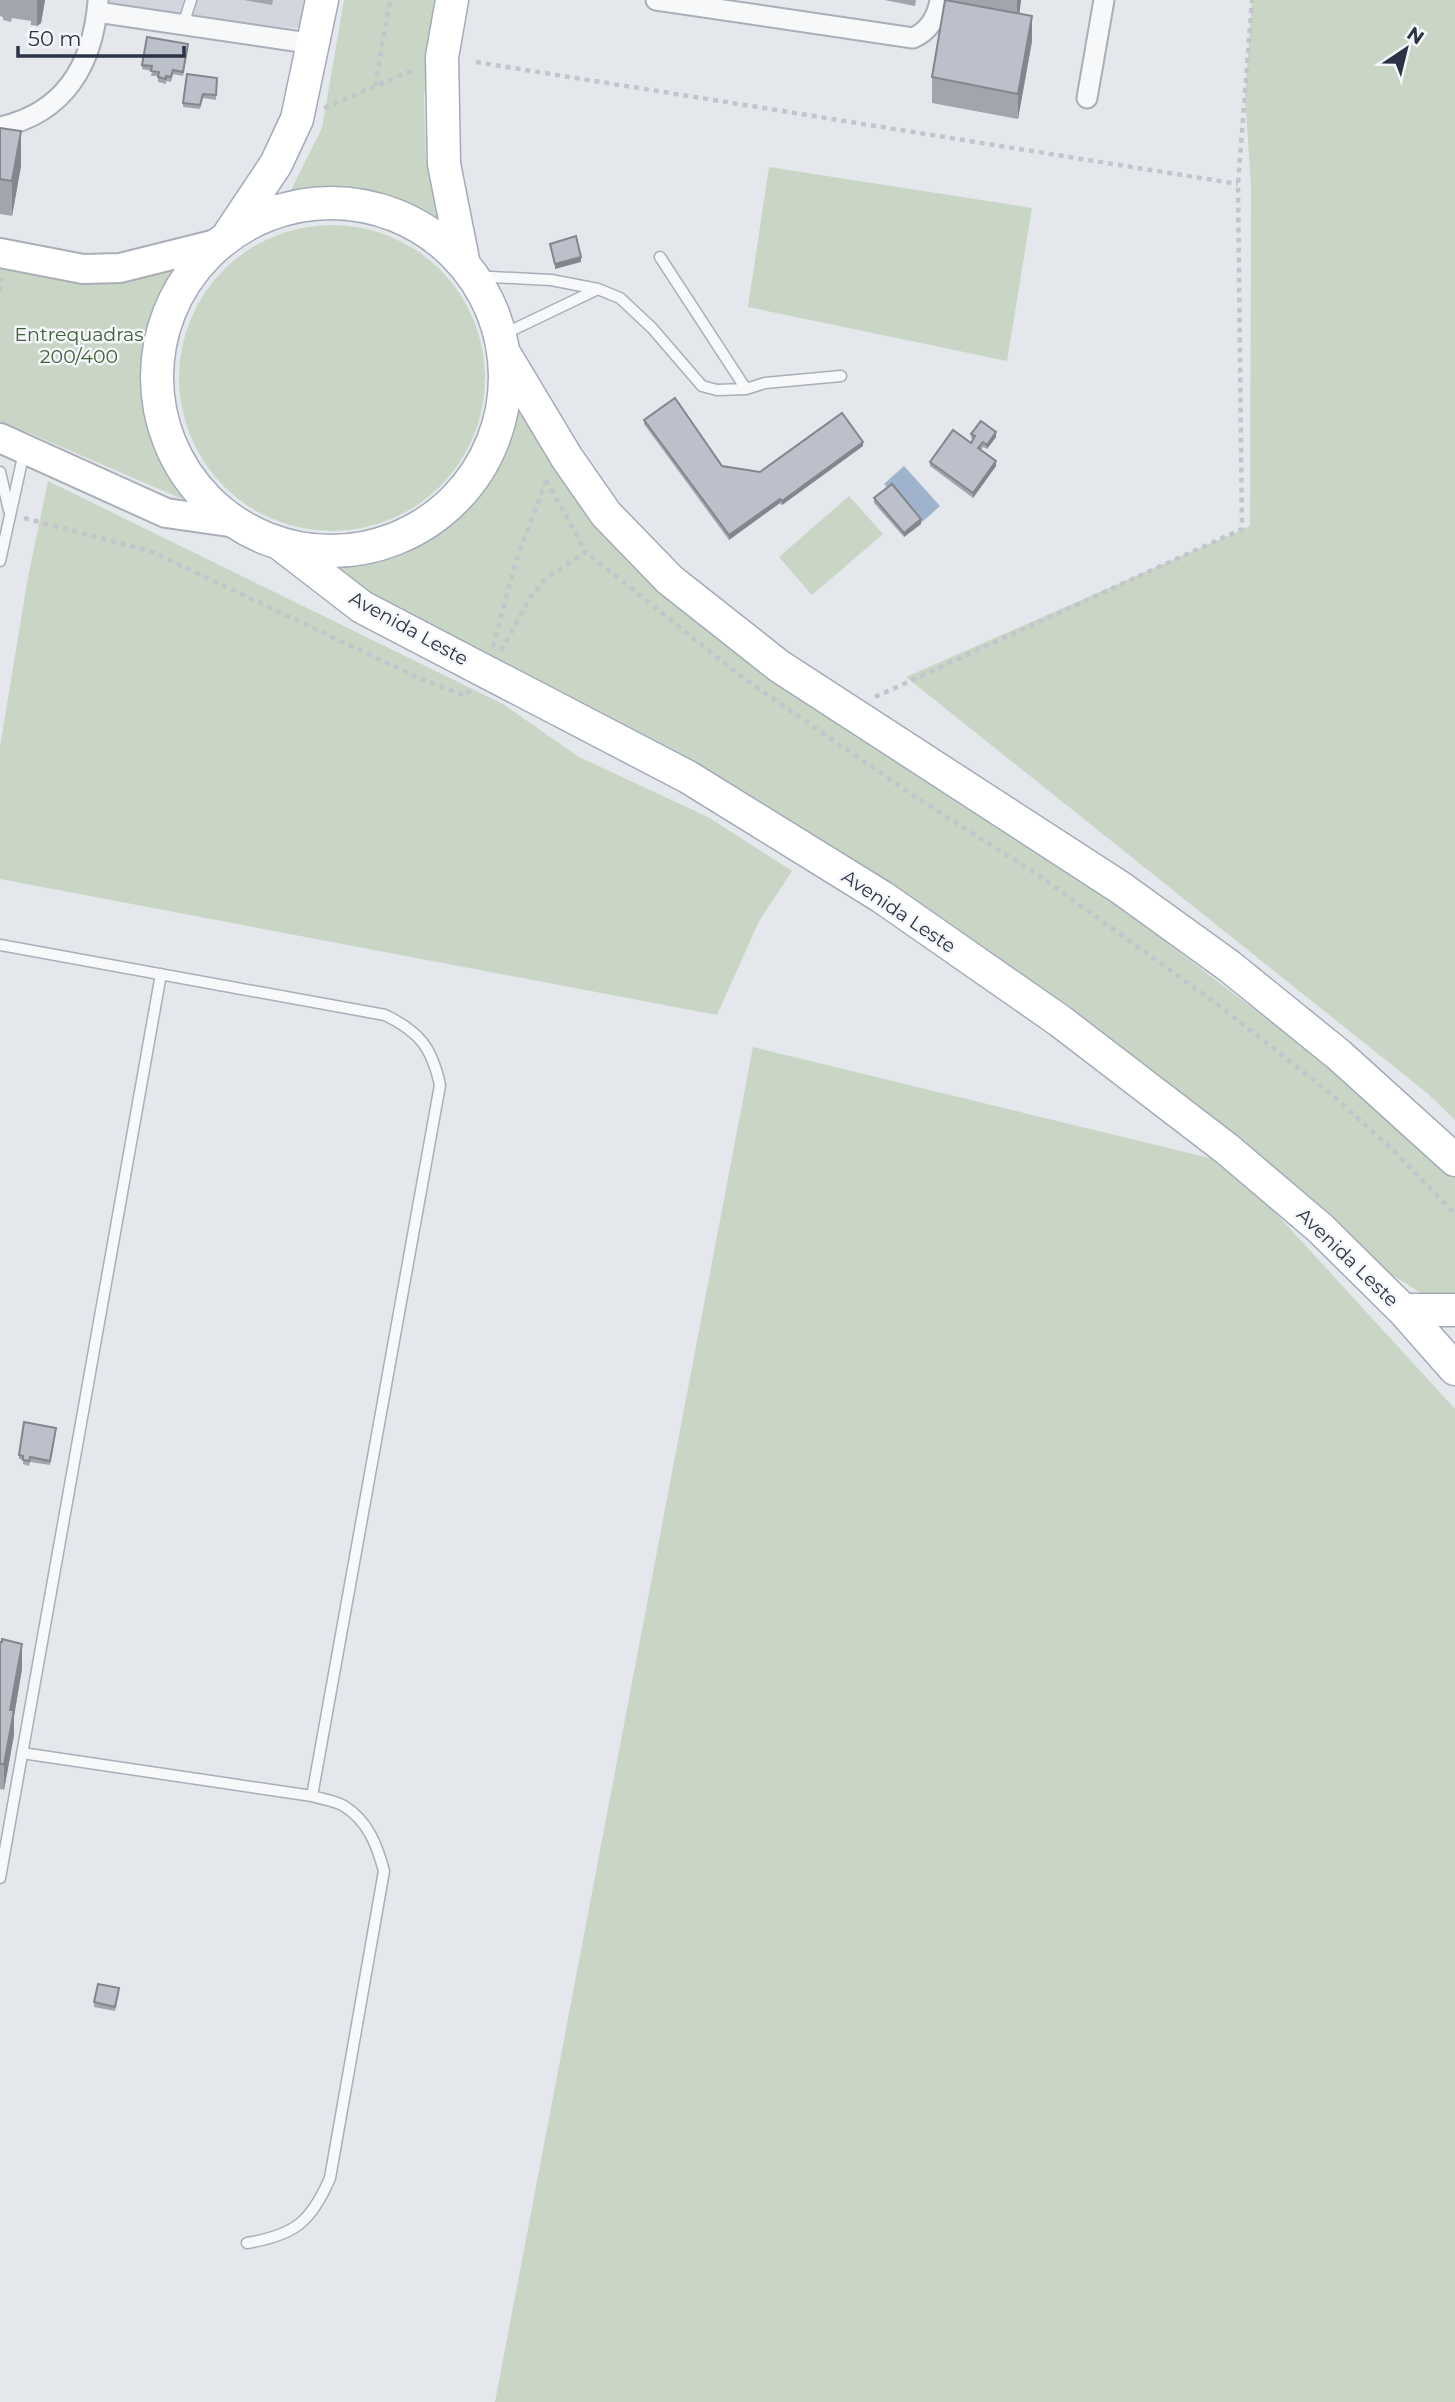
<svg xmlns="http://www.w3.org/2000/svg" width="1455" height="2402" font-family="Montserrat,sans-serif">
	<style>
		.built { fill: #d2d6de }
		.green { fill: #c9d6c5 }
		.water { fill: #9fb4cc }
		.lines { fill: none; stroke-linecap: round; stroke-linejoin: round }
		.lane-casing { stroke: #a9aeb7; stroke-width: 13 }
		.street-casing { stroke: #a9aeb7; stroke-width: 23 }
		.secondary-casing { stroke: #a9aeb7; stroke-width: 32 }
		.primary-casing { stroke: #a3abb8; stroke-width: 35 }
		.path { stroke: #c2c5cb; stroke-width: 4.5; stroke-dasharray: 5 5; stroke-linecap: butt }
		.lane { stroke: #f7f8fa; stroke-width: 10 }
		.street { stroke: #f7f8fa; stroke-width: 19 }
		.secondary { stroke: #fff; stroke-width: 28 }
		.primary { stroke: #fff; stroke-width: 32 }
		.wall { fill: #a1a5ae }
		.shaded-wall { fill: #83868d }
		.building { fill: #bbc0ca; stroke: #83868d; stroke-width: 2 }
		.labels { text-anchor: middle; stroke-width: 5; stroke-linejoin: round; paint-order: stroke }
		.park-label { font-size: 19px; fill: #3f6138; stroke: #f4f6f9 }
		.street-label { font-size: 19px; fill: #2b3445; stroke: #f4f6f9 }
	</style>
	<rect width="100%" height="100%" fill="#e4e7ec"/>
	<path class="built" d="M109 0H333L329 31 109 12Z"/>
	<path class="green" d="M344 0H434L424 97 426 159 444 234 410 211 375 199 323 191 286 200 322 128Z
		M1252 0H1455V1120L1427 1093 906 677 1250 526 1251 186 1245 95Z
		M769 167 1032 208 1007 361 748 307Z
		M179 378a153 153 0 1 1 306 0a153 153 0 1 1-306 0Z
		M0 251 82 265 205 251 163 308 152 378 163 457 217 514 29 433 0 425Z
		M505 363 579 455 673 566 1318 1058 1455 1177V1302L1432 1300 1386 1271 883 894 297 552H359L410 536 454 504 487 460 504 409Z
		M48 481 503 704 579 757 708 817 792 871 759 921 717 1015 0 879V747L28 577Z
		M849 496 883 534 812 595 779 557Z
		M753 1047 1230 1163 1455 1409V2402H495Z"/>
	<path class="water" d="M904 466 940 506 921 523 884 484Z"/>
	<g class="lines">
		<defs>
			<path id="lane" d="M183 25 191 0
				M660 257 746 389
				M473 276 551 280 598 289 620 298 652 328 702 386 717 390 746 389 765 383 841 376
				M500 336 598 289
				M0 472 9 510
				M0 561 24 452
				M0 945 385 1015C420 1032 432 1048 440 1085L312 1796
				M22 1753 312 1796C322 1799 336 1801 344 1806 368 1821 377 1845 384 1871L330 2178C311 2222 295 2235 247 2243
				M0 1878 161 974"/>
			<path id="street" d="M656 0 913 38C929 31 937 18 940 0
				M97 12 315 44
				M1087 98 1104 0
				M0 127C65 113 93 64 98 1"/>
			<path id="secondary" d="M0 253 83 269 120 268 216 244
				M0 438 166 513 236 523"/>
			<path id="primary" d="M452 0 442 57 444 164 464 265
				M157 377a174 174 0 1 1 348 0a174 174 0 1 1-348 0Z
				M230 233 276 164 297 119 322 0
				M504 353 567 458 606 514 670 580 779 666 1121 888 1229 966 1339 1055 1455 1160
				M279 543 362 607 688 777 882 897 1060 1021 1227 1149 1320 1228 1403 1310 1455 1369
				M1403 1310H1455"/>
		</defs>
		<use href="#lane" class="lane-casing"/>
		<use href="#street" class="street-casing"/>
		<use href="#secondary" class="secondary-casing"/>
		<use href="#primary" class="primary-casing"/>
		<path class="path" d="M476 62 1238 184
			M375 86 390 0
			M324 108 416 69
			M0 291 1 278
			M546 480 586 552
			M24 518 150 551 419 678 465 696 470 690
			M493 647 516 561 548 476
			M501 651 530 598 546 578 586 552 743 678 917 798 1041 877 1217 1004 1330 1093 1394 1151 1455 1214
			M875 697 1242 529 1238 184 1252 0"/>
		<use href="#lane" class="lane"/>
		<use href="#street" class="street"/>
		<use href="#secondary" class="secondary"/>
		<use href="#primary" class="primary"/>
	</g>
	<path class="wall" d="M0 0H45L41 23 37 26 31 25V21L12 18 11 22 3 20V17L0 16Z
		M244 0H273L272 5Z
		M884 0H916L915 6Z
		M945 0H1021L1019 13 1032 41 1018 119 932 103V77Z
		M188 49 183 76 173 74 171 82 166 81V84L158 82V76H151L152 71 142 69V65Z
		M217 78 216 100 203 98 200 109 183 107V103Z
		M0 128 21 166 12 216 0 214Z
		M644 420 722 466 760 472 863 446 782 505 780 503 729 540 644 424Z
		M971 434 996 437 987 449 983 447 981 450 996 466 973 498 930 466V462L971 443 973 439 971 438Z
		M874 498 921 524 904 537 874 503Z
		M56 1432 50 1465 30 1462 29 1466 23 1464V1460L19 1459V1455Z
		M0 1642 22 1669 14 1716V1735L4 1790 0 1789Z
		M119 1993 115 2011 94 2007V2002Z"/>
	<path class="shaded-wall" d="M38 0H45L41 23 37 26V1Z
		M1017 0H1021L1017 35Z
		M1032 16V41L1018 119V94Z
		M21 131V166L12 216V181Z
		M581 257V262L555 269V264Z
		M996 432V437L987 449V445Z
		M863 442V446L782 505V501Z
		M996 461V466L973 498V493Z
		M780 499V503L729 540V535Z
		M921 519V524L904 537V533Z
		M22 1644V1669L14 1716V1735L4 1790V1764L10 1710Z"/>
	<path class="building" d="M945 0 1032 16 1018 94 932 77Z
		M147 37 188 44 183 72 173 70 171 77 166 76V79L158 77 159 72 151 71 152 66 142 65Z
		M187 74 217 78 216 95 203 94 200 105 183 103Z
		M0 128 21 131 12 181 0 179Z
		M576 236 581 257 555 264 550 244Z
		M675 398 722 466 760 472 842 413 863 442 782 501 780 499 729 535 644 420Z
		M981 421 996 432 987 445 983 442 978 448 996 461 973 493 930 462 953 430 971 443 975 436 971 434Z
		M892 484 921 519 904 533 874 498Z
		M24 1422 56 1428 50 1461 30 1457 29 1461 23 1460V1456L19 1455Z
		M2 1639 22 1644 10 1710H14L4 1764H0V1642H2Z
		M98 1984 119 1988 115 2007 94 2002Z"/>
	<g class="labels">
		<g class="park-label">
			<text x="79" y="341">Entrequadras<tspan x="79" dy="22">200/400</tspan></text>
		</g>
		<g class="street-label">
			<text transform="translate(409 628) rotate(29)" y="7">Avenida Leste</text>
			<text transform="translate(899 911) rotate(34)" y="7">Avenida Leste</text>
			<text transform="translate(1348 1257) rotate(44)" y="7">Avenida Leste</text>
		</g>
	</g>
	<g transform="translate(1406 49) rotate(35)" stroke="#f4f6f9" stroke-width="5" paint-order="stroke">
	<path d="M0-5L12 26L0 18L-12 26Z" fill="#2b3445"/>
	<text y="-10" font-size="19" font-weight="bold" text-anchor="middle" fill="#2b3445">N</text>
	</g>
	<path d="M18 46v10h166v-10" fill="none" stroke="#2b3445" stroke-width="3.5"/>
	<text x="28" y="46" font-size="21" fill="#2b3445" stroke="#f4f6f9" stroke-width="5" paint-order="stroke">50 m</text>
</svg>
